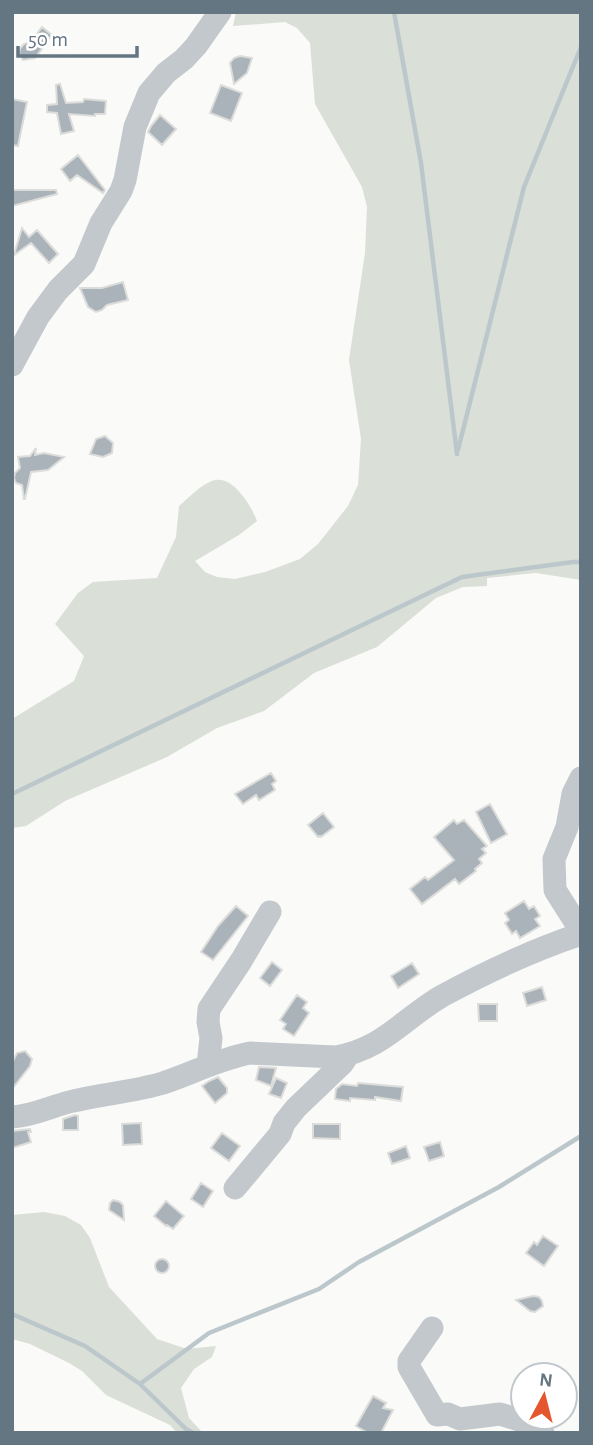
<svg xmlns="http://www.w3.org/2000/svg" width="593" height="1445" font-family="'Alegreya Sans',sans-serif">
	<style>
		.green { fill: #dadfd7 }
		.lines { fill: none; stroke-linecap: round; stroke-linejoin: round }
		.stream { stroke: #bbc7cb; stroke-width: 4.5 }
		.building { fill: #aab3b9; stroke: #dcdcda; stroke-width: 2 }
		.minor { stroke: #c3c8cc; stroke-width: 23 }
	</style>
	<rect width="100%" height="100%" fill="#fafaf8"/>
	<path class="green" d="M236 12H581V580L536 573 487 578V586L463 587 436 598 377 647 314 673 264 711 217 728 167 757 65 801 26 826 12 828V719L74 681 84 656 55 624 78 593 93 582 157 578 176 537 179 506C189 498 203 482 216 480 234 477 252 507 257 521L239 535 195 561 205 572 217 577 235 579 265 572 300 559 318 544 348 506 358 485 361 439 349 360 365 253 367 207 362 187 315 104 310 43 297 28 285 22 233 26Z
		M44 1212 65 1216 81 1225 90 1238 109 1287 157 1339 187 1349 216 1346 212 1357 194 1369 181 1388 189 1418 203 1433H177L170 1425 106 1395 82 1371 69 1363 30 1344 12 1339V1215Z"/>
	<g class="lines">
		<path class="stream" d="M394 12 421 163 457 454
			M458 450 524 187 581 47
			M12 794 462 577 573 562H581
			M12 1314 85 1346 140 1384 186 1429 193 1433
			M140 1384 209 1333 319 1289 359 1262 499 1187 581 1136"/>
	</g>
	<path class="building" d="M42 27 52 35 35 58 23 60 19 54 20 49 24 44 31 42Z
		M240 56 252 58 247 73 234 84 230 63 234 58Z
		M60 84 66 103 83 102 84 99 106 101 105 114H95V116L69 114 74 131 61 134 57 113 47 112V105L57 104 56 85Z
		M221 85 242 93 231 121 210 113Z
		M12 99 27 102 18 146 12 145Z
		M160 115 176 129 162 145 148 132 151 126Z
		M78 155 105 190 103 193 77 175 70 181 61 169Z
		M12 190H56L57 194 12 206Z
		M22 228 29 237 37 230 58 254 49 263 31 243 14 255Z
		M123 282 128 300 107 305 102 310 96 312 88 307 80 288H102Z
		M105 436 113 443 112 453 103 457 90 454 96 439Z
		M36 448 35 455 44 453 64 457 48 470 31 472 25 499H24L22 485 16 483 14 478 15 473 20 468 18 457 30 456Z
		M271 773 276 781 272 784 275 790 259 800 256 795 243 804 235 794Z
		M490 804 507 834 491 843 476 812Z
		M323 813 334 827 321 837 320 836 318 837 308 825Z
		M454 820 457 824 464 820 487 846 482 849 486 853 479 859 482 863 475 869 476 871 459 884 455 879 422 904 410 889 425 877 428 880 454 860 434 837Z
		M524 901 529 909 534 906 540 916 535 919 540 926 520 938 516 931 512 934 505 923 509 920 505 913Z
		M236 906 248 916 213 960 201 952 218 926Z
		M272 962 282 970 270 986 260 978Z
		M412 963 419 974 398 988 391 976Z
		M542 987 546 1000 527 1006 523 993Z
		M297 995 307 1002 303 1008 309 1013 294 1036 283 1029 286 1024 280 1020Z
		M478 1004H497V1021H479Z
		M25 1051 32 1059 30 1066 12 1089V1063L17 1053Z
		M259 1067 276 1068 271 1086 256 1080Z
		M218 1077 227 1088V1093L215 1103 202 1086 209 1081Z
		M276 1078 287 1083 281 1098 269 1094Z
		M358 1083 403 1087 401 1101 375 1097V1100L350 1098V1101L335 1099 336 1089 342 1084 357 1086Z
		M75 1115 78 1116V1130H63V1119Z
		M141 1123 142 1144 123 1145 122 1124Z
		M313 1124H340V1139L313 1138Z
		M30 1129 31 1132H28L31 1142 12 1148V1131Z
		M222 1133 240 1146 229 1161 211 1148Z
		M440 1142 444 1156 429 1161 424 1147Z
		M406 1146 410 1158 392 1164 388 1153Z
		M201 1183 213 1191 203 1207 191 1199Z
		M113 1200 120 1202 123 1205 124 1220 109 1210 110 1203Z
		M166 1201 184 1216 173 1229 167 1225 166 1226 154 1216Z
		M543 1236 558 1246 544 1266 526 1253 534 1242 537 1245Z
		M155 1266a7 7 0 1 1 14 0a7 7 0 1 1-14 0Z
		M533 1296 539 1297 542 1301 543 1306 535 1312 530 1311 516 1300Z
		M373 1396 386 1403 383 1408 393 1410 381 1433H368L356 1426Z"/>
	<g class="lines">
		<path class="minor" d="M12 365 38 317 58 290 84 264 101 223 121 191 125 180 135 127 149 93 166 73 184 59 196 46 220 12
			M581 778 573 794 567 827 554 859 555 890 581 931
			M208 1065 211 1038 208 1022 209 1009 241 961 270 912
			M12 1117C32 1116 50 1107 69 1102 100 1094 133 1092 163 1083 193 1073 219 1059 250 1053L335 1057C382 1050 404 1018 442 996 486 972 533 950 581 934
			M235 1188 280 1134 284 1123 296 1108 342 1064 348 1055
			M432 1328 409 1361V1367L437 1415 448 1414 460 1419 500 1414 519 1420 543 1433"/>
	</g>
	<rect width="593" height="1445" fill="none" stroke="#657683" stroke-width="28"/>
	<g transform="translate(544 1396) rotate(7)"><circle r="33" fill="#ffffff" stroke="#c1c8cd" stroke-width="2"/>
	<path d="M0-5L12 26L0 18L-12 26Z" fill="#e4572e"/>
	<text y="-10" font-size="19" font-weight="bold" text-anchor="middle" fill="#657683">N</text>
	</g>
	<path d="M18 46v10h119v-10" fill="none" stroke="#657683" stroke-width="3.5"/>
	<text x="28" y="46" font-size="21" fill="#657683" stroke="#ffffff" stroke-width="5" paint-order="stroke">50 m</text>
</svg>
